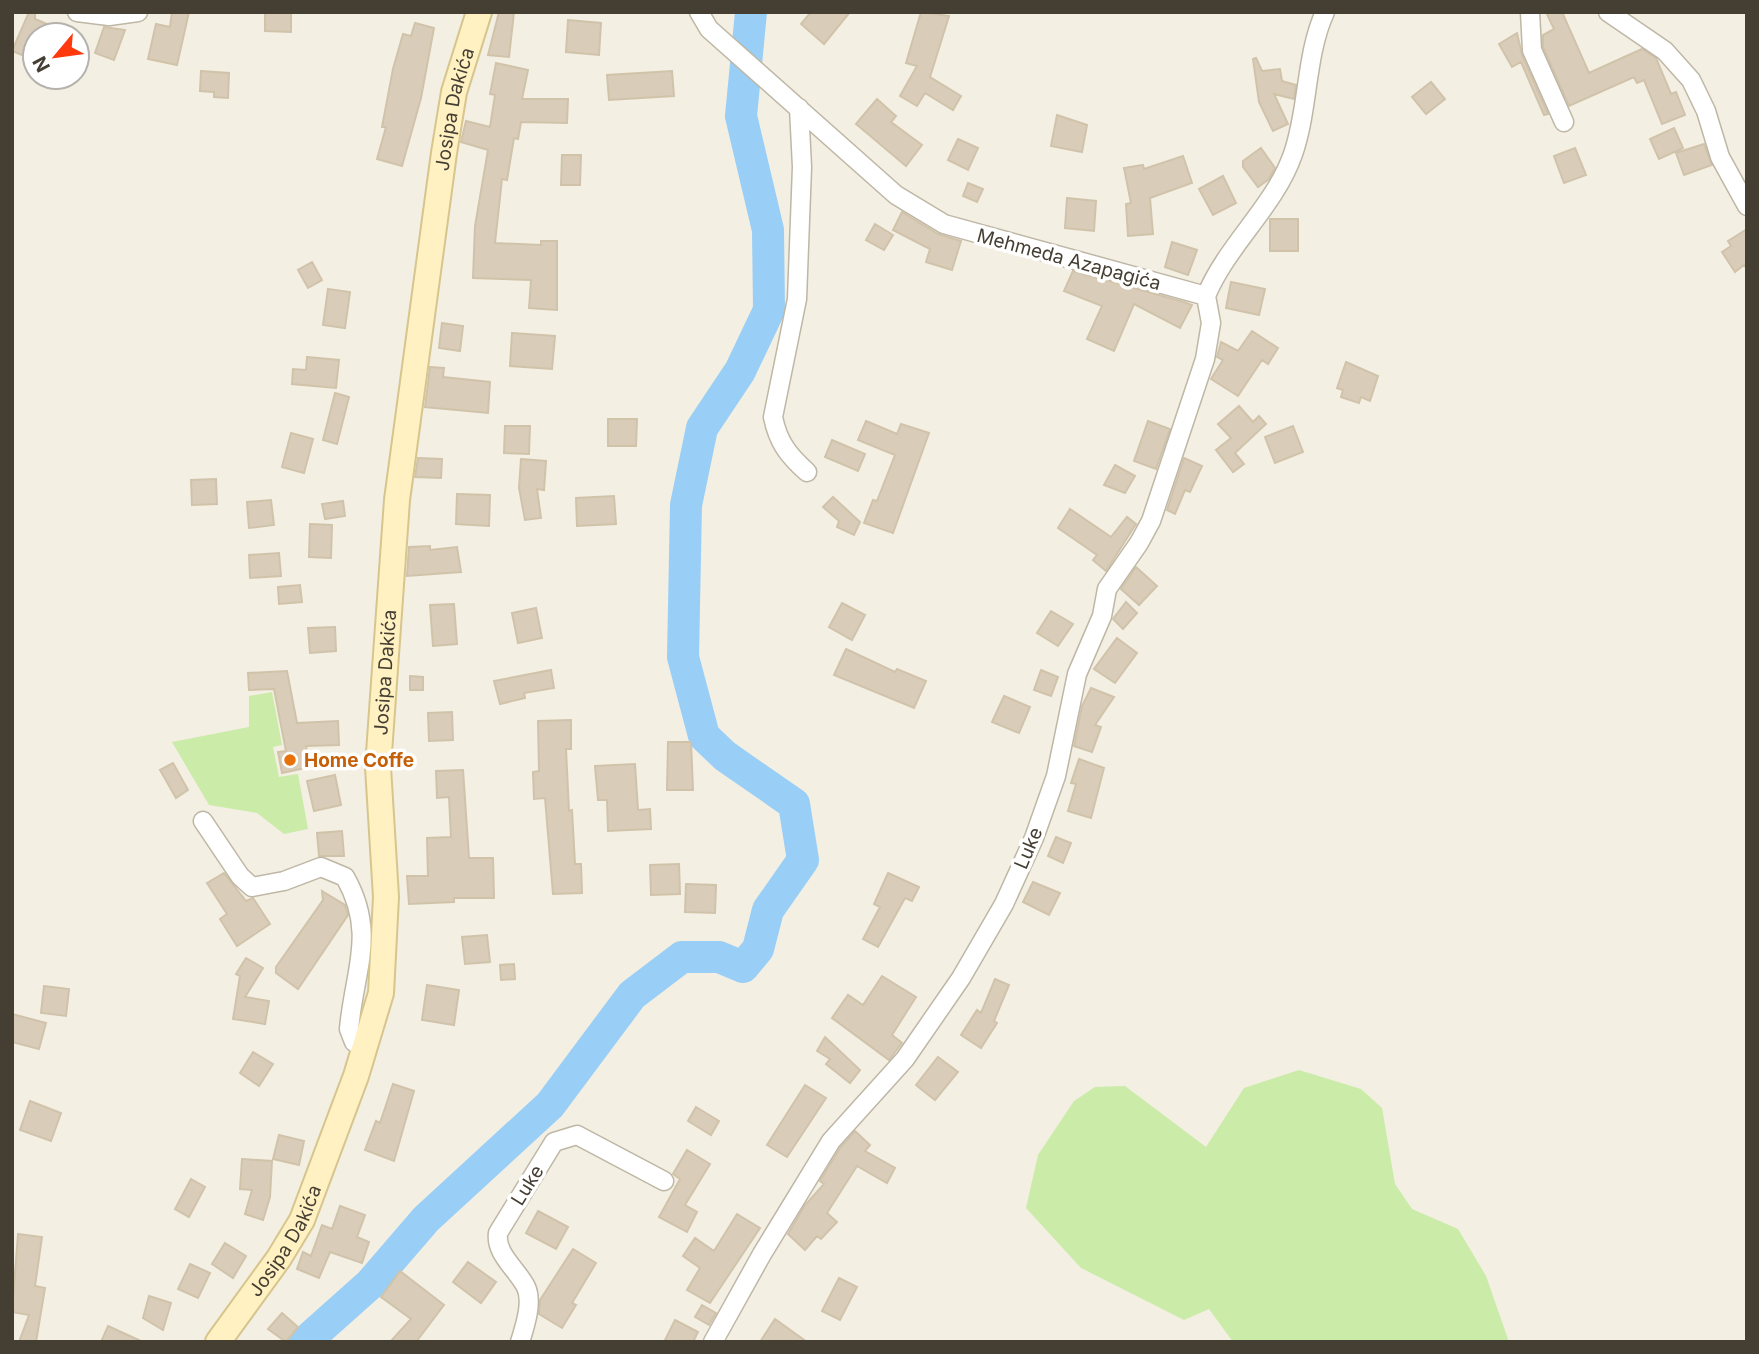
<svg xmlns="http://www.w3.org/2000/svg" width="1759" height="1354" font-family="Inter,sans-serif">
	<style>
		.green { fill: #cbeba8 }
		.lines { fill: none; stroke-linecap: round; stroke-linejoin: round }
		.river { stroke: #99cef6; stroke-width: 32 }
		.building { fill: #d9cdba; stroke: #d1c3aa; stroke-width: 2 }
		.minor-casing { stroke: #bfb7a5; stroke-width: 21 }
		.secondary-casing { stroke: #d7c58e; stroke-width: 28 }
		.minor { stroke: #fff; stroke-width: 18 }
		.secondary { stroke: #fff1c1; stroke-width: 24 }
		.food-dot { fill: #e8710a; stroke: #fff; stroke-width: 2.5 }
		.labels { text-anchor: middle; stroke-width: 7; stroke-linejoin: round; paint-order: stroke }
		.street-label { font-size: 19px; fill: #453e33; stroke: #fff }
		.food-label { font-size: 19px; font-weight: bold; fill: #c56008; stroke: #fff; text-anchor: start }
	</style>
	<rect width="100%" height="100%" fill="#f3efe3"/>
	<path class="green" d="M272 692 282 745 273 747 279 777 298 774 308 829 284 834 257 813 209 805 172 742 249 727V696Z
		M1299 1070 1361 1089 1382 1108 1395 1184 1412 1209 1458 1229 1486 1276 1509 1342H1233L1209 1309 1184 1320 1081 1268 1026 1208 1038 1155 1074 1101 1095 1087 1125 1086 1206 1147 1244 1088Z"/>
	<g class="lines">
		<path class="river" d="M305 1342 370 1284 426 1219 550 1105 632 995 682 957H719L743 967 758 949 768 910 803 860 794 804 725 756 704 736 683 657 686 505 702 428 740 371 769 310 768 230 741 116 751 12"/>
	</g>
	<path class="building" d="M29 12H35V19L47 24 42 35H35L32 59 12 51Z
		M172 12H189L177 65 148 59 156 24 170 27Z
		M265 12H291V32L265 31Z
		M499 12H514L509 57 488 55Z
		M811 12H850L824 44 801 24Z
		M921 12 949 16 930 77 961 96 953 110 925 93 917 106 900 96 917 66 906 63Z
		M1546 12H1562L1589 73 1642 49 1656 58 1671 94 1676 92 1685 115 1662 124 1644 80 1637 83 1634 77 1569 106 1543 47V35L1554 29Z
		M568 20 601 23 599 55 566 52Z
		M415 23 434 28 421 98 402 166 377 159 386 127H382L393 69 403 34 411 36Z
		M104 27 125 30 114 60 95 53Z
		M1517 33 1522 55 1548 114 1544 115 1521 62 1512 67 1499 44Z
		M1256 58 1262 71 1280 69 1282 81 1296 85 1294 99 1274 94 1288 124 1273 131 1259 102 1253 59Z
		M496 63 528 70 522 99H568L567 123 521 122 518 139 514 138 507 180 502 179 495 243 541 245V241H557V310L529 308 531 280 473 278 475 226 488 150 461 142 466 121 490 127 495 95 490 94Z
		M201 71 229 73 228 98 214 97V92L200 91Z
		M672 71 674 96 609 100 607 75Z
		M1431 82 1445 99 1426 114 1412 97Z
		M877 99 896 116 891 122 922 145 906 166 856 124Z
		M1057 115 1087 125 1082 152 1051 146Z
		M1674 128 1683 148 1659 159 1650 139Z
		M958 139 978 148 968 170 948 160Z
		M1704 144 1712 165 1684 175 1676 153Z
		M1261 148 1275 168 1269 179 1258 187 1243 167V161Z
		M1575 148 1586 175 1564 183 1554 156Z
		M562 155H581L580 185H561Z
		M1183 156 1192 183 1150 198 1153 234 1128 236 1126 204 1131 203 1124 168 1143 165 1144 169Z
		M1223 176 1236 203 1213 215 1199 189Z
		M968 183 983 189 977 202 963 196Z
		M1067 198 1096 201 1094 231 1065 228Z
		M902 212 938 234 961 241 952 270 926 262 930 249 893 230Z
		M1270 219H1298V251H1270Z
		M875 224 893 235 884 250 866 240Z
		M1747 229V269L1744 265 1735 272 1722 252 1731 246 1728 241Z
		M1172 242 1197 250 1188 275 1165 267Z
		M312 262 322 280 308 288 298 270Z
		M1073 271 1184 302 1192 305 1180 328 1134 304 1114 351 1087 339 1102 306 1064 291Z
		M1231 282 1265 289 1259 315 1226 308Z
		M328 289 350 292 345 328 323 325Z
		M442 323 463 326 460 351 439 348Z
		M1252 331 1278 348 1268 364 1262 360 1238 396 1211 379 1223 360 1217 357 1221 342 1238 351Z
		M512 333 555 336 552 369 510 366Z
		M307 357 339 360 336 388 292 384 293 369 306 370Z
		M1346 362 1378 376 1370 401 1361 397 1359 403 1341 397 1343 390 1337 388Z
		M430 367 444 368 443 377 490 382 488 413 425 407Z
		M335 393 349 397 337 444 323 440Z
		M1239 406 1253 422 1259 416 1266 424 1235 453 1244 464 1233 472 1216 450 1231 438 1218 424Z
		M608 419H637L636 446H608Z
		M866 421 897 434 901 424 929 433 893 533 864 523 873 500 877 501 895 455 858 440Z
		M1148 421 1170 429 1156 469 1134 461Z
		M505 426H530L529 454 504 453Z
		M1293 426 1303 452 1275 463 1265 437Z
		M291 433 313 439 304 473 282 467Z
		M832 440 865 454 858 471 825 457Z
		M418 458 442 459 441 478 415 477Z
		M1184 458 1202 466 1190 492 1185 490 1175 514 1167 510Z
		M521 459 546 461 544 490 537 489 541 518 525 520 519 488Z
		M1115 465 1135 476 1125 493 1104 485Z
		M216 479 217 504 192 505 191 480Z
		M457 494 490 495 489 526 456 524Z
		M614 496 616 524 577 526 576 498Z
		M833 497 860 522 854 535 837 527 839 521 823 507Z
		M271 500 274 525 249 528 247 502Z
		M343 501 345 516 325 519 322 504Z
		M1070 509 1111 537 1127 517 1136 524 1106 571 1093 560 1097 555 1058 528Z
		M310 524 332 525 331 558 309 557Z
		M430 546V550L457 547 461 572 407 576 409 547Z
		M279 553 281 576 250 578 249 555Z
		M1136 567 1157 586 1139 605 1121 589Z
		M300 585 302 602 279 604 278 587Z
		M1126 602 1137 613 1123 629 1113 619Z
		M842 603 865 615 852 640 829 627Z
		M454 604 457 644 433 646 430 605Z
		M536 608 542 638 518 643 512 613Z
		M1051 611 1073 624 1058 646 1037 633Z
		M335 627 336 651 310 653 308 628Z
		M1117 638 1137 653 1115 683 1094 669Z
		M846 649 895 672 897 669 926 681 914 708 834 675Z
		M551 670 554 688 524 693 525 698 500 704 494 681Z
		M1041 670 1058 677 1051 696 1034 690Z
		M287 671 297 723 338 721 339 745 306 746 310 767 282 773 278 752 286 751 274 689 249 690 248 673Z
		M410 676 423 677V690H410Z
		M1091 688 1114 697 1095 725 1101 727 1092 752 1074 746 1082 706Z
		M1004 696 1030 707 1019 733 992 722Z
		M452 712 453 740 429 741 428 713Z
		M571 720V749H566L569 811 572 810 575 864H581L582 893 553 894 545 798 534 799 533 772 539 771 538 721Z
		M668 742H691L693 790H667Z
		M1079 759 1104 768 1091 818 1068 811 1076 784 1071 783Z
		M173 763 188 790 176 798 160 770Z
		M635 764 638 810 650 809 651 829 608 831 607 800H598L595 766Z
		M463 770 469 858H493L494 898H454V902L409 904 407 876H428L427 838 451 837 449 797 437 798 436 771Z
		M335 775 341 805 314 811 307 781Z
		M342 831 344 856H319L317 833Z
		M1056 837 1071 843 1063 863 1048 856Z
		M679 864 680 894 651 895 650 865Z
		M224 873 246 901 253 898 270 924 237 946 220 919 227 914 207 883Z
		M888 873 919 887 912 901 905 898 878 947 863 939 880 907 874 904Z
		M1033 882 1060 893 1049 915 1023 902Z
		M686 884 716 885 715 913 685 912Z
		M322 891 345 905 348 915 298 989 276 973V967L323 900Z
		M487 935 490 962 465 964 462 937Z
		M246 958 263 968 245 997 269 1001 265 1024 233 1019 240 976 236 974Z
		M514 964 515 979 501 980 500 965Z
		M882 976 916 997 892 1035 902 1043 889 1060 832 1018 848 995 863 1005Z
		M995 979 1009 985 994 1021 997 1023 981 1048 961 1035 977 1010 981 1013Z
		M427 985 459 990 454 1025 422 1020Z
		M44 986 69 989 66 1016 41 1013Z
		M12 1014 46 1023 39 1049 12 1042Z
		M825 1037 860 1070 850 1083 826 1064 830 1059 817 1051Z
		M253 1052 273 1064 259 1086 240 1073Z
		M938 1057 958 1072 935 1100 916 1085Z
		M393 1084 414 1091 394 1161 365 1150 376 1121 380 1123Z
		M805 1085 826 1098 787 1157 767 1145Z
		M30 1101 61 1113 51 1141 20 1130Z
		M696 1107 719 1121 711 1135 688 1121Z
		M855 1131 870 1145 865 1151 895 1168 887 1183 857 1166 827 1213 837 1222 821 1239 817 1236 805 1250 788 1234 805 1205 824 1184 820 1181 840 1148Z
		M279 1135 304 1141 299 1165 273 1159Z
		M687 1150 710 1164 685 1205 697 1212 687 1232 659 1217 680 1179 673 1174Z
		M242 1159 272 1161 270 1197 263 1220 245 1214 252 1190 240 1189Z
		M191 1179 205 1187 189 1217 175 1209Z
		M340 1206 365 1215 357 1237 369 1242 362 1263 330 1252 319 1278 297 1269 303 1252 311 1256 322 1225 332 1229Z
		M538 1211 568 1227 556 1249 526 1233Z
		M737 1214 760 1228 710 1303 687 1290 700 1268 683 1256 695 1238 714 1251Z
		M18 1234 42 1237 35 1286 45 1288 36 1342H19L29 1315 12 1312Z
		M225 1243 246 1256 233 1278 212 1264Z
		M573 1249 596 1263 572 1303 576 1305 562 1328 539 1314 540 1300Z
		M468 1262 496 1282 481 1303 453 1282Z
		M190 1264 210 1273 198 1298 178 1289Z
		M400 1271 444 1305 416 1342H390L411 1319 381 1297Z
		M839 1278 857 1287 840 1320 822 1311Z
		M149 1296 171 1303 163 1330 143 1318Z
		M702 1305 716 1313 709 1325 695 1317Z
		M282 1313 298 1327 286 1342 268 1329Z
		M775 1319 807 1342H760Z
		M675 1320 698 1332 693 1342H664Z
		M108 1326 143 1342H101Z"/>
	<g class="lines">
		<defs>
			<path id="minor" d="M77 12 109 16 138 12
				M699 12 709 29 896 195 944 224 1206 296
				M1530 12 1532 50 1564 122
				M1608 12 1665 51 1691 80 1706 111 1720 157 1747 206
				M799 108 802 167 797 299 773 417C778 442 788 455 807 472
				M1206 296C1227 245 1275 206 1293 154 1309 108 1305 56 1325 12
				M203 821 240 876 252 887 284 881 321 867 345 877C377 933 354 971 349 1029L354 1042 364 1049
				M520 1342C525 1326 533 1302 526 1287 517 1269 495 1254 498 1233L554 1142 577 1135 664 1181
				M713 1342 762 1254 831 1141 905 1059 961 978 1004 904 1034 838 1056 776 1077 674 1102 616 1107 589 1139 543 1151 521 1205 359 1211 323 1206 296"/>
			<g id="secondary">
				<path id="s1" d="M218 1342 279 1258 302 1220 356 1076 381 993 386 897 378 767 397 500 444 153 454 92 479 12"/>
			</g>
		</defs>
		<use href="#minor" class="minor-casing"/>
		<use href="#secondary" class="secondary-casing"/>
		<use href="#minor" class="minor"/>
		<use href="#secondary" class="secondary"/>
	</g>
	<circle class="food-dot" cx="290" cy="760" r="7"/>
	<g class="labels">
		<g class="street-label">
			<text dy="7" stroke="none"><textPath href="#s1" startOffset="1278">Josipa Dakića</textPath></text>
			<text transform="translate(1069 259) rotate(15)" y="7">Mehmeda Azapagića</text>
			<text dy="7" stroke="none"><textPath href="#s1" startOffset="710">Josipa Dakića</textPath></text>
			<text transform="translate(1028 848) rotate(-67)" y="7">Luke</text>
			<text transform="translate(527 1185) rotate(-58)" y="7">Luke</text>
			<text dy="7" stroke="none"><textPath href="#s1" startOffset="122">Josipa Dakića</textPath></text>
		</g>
		<g class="food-label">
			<text x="304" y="767">Home Coffe</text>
		</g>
	</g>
	<rect width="1759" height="1354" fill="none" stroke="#453e33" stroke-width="28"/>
	<g transform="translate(56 56) rotate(241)"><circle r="33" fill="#ffffff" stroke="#b5b2ad" stroke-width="2"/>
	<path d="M0-5L12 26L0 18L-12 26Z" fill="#ff380e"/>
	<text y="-10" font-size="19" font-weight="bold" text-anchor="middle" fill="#453e33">N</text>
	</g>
</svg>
